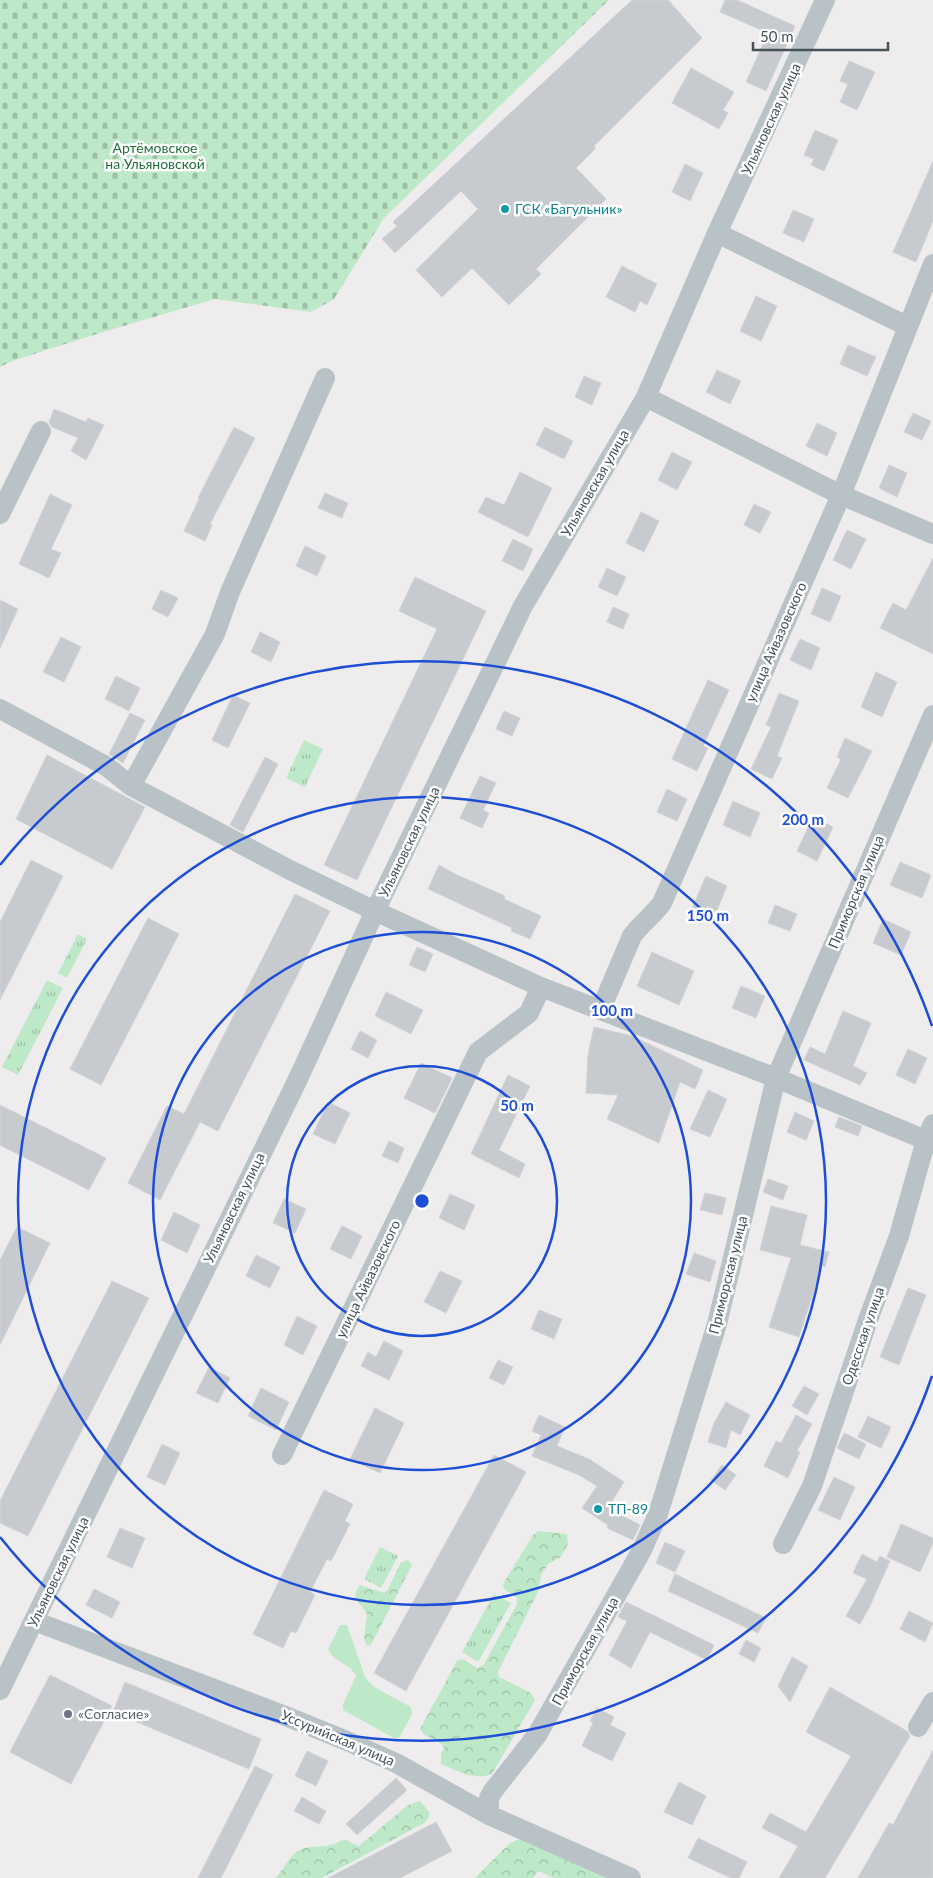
<svg xmlns="http://www.w3.org/2000/svg" width="933" height="1878" font-family="Lato,sans-serif">
	<style>
		.grass { fill: #bee9c8 }
		.forest { fill: url(#forest-crowns) }
		.cemetery { fill: url(#cemetery-stones) }
		.park { fill: url(#park-tufts) }
		.building { fill: #c7cacf; stroke: #d1d3d7 }
		.lines { fill: none; stroke-linecap: round; stroke-linejoin: round }
		.street { stroke: #b9c3c7; stroke-width: 20 }
		.ring { fill: none; stroke: #1d4ed8; stroke-width: 2.5 }
		.culture-dot { fill: #0f9aa8; stroke: #fff; stroke-width: 2 }
		.worship-dot { fill: #6b7280; stroke: #fff; stroke-width: 2 }
		.labels { text-anchor: middle; stroke-width: 5; stroke-linejoin: round; paint-order: stroke }
		.street-label { font-size: 14px; fill: #465257; stroke: #fff }
		.park-label { font-size: 14px; fill: #1f703c; stroke: #fff }
		.culture-label { font-size: 14px; fill: #0d838f; stroke: #fff; text-anchor: start }
		.worship-label { font-size: 14px; fill: #5b616d; stroke: #fff; text-anchor: start }
		.centre { fill: #1d4ed8; stroke: #fff; stroke-width: 2.5 }
		.ring-label { font-size: 15px; text-anchor: middle; font-weight: bold; fill: #1d4ed8; stroke: #fff; stroke-width: 5; stroke-linejoin: round; paint-order: stroke }
	</style>
	<defs>
		<pattern id="forest-crowns" width="20" height="18" patternUnits="userSpaceOnUse" patternTransform="scale(1.25)"><rect width="20" height="18" fill="#bee9c8"/><path d="M2 6a3 3 0 1 1 6 0M12 15a3 3 0 1 1 6 0" fill="none" stroke="#9cbfa5"/></pattern>
		<pattern id="cemetery-stones" width="16" height="16" patternUnits="userSpaceOnUse" patternTransform="scale(1.25)"><rect width="16" height="16" fill="#bee9c8"/><path d="M2 7V4a2 2 0 0 1 4 0v3zM10 15v-3a2 2 0 0 1 4 0v3z" fill="#9cbfa5"/></pattern>
		<pattern id="park-tufts" width="24" height="20" patternUnits="userSpaceOnUse" patternTransform="scale(1.25)"><rect width="24" height="20" fill="#bee9c8"/><path d="M3 7l-1-3M5 7V3M7 7l1-3M15 17l-1-3M17 17v-4M19 17l1-3" fill="none" stroke="#9cbfa5"/></pattern>
	</defs>
	<rect width="100%" height="100%" fill="#efeced"/>
	<path class="grass" d="M340 1625H347L365 1677 374 1687 411 1707 412 1714 399 1738H394L343 1710V1704L356 1676C350 1663 333 1662 328 1649Z"/>
	<path class="forest" d="M538 1531 567 1534 568 1544 561 1557 548 1564 541 1575 539 1590 498 1672 499 1677 531 1693 535 1700 492 1774C475 1781 457 1771 441 1764V1754L444 1748C439 1738 425 1739 420 1729L457 1661 462 1659 478 1668 484 1664 517 1604V1598L504 1589 503 1584 533 1535Z
		M408 1560 412 1565 371 1645 367 1646 364 1638 367 1614 355 1597 356 1591 360 1585 384 1593 388 1589 401 1562Z
		M420 1801 429 1812V1817L426 1822 322 1878H275C283 1871 286 1861 294 1854 305 1844 318 1848 331 1845 336 1844 339 1840 345 1840 350 1841 354 1845 359 1846L408 1805Z
		M520 1839 611 1878H553L541 1872H537L533 1878H475L510 1843Z"/>
	<path class="cemetery" d="M0 0H609L384 218 334 299 311 312 215 299 103 332 12 361 0 367Z"/>
	<path class="park" d="M304 740 323 749 305 787 286 778Z
		M78 934 87 939 67 978 58 973Z
		M47 980 63 988 18 1075 2 1067Z
		M380 1547 398 1556 381 1588 364 1579Z
		M494 1594 511 1603 478 1662 462 1652Z"/>
	<path class="building" d="M632 0H668L702 38 594 146 596 148 576 168 606 199 536 269 541 274 509 305 472 268 442 297 416 270 478 209 461 191 395 253 382 239 397 226 393 222Z
		M725 0H737L795 26 766 91 746 82 768 33 720 12Z
		M849 61 875 72 857 110 840 102 848 84 840 81Z
		M691 68 734 92 723 110 728 113 719 129 672 103Z
		M815 130 838 140 824 171 811 165 814 159 804 155Z
		M933 161V221L916 262 893 252Z
		M685 164 703 173 690 201 672 192Z
		M793 210 814 219 804 242 783 233Z
		M622 266 657 284 647 305 640 301 635 312 606 297Z
		M756 296 777 306 761 341 740 331Z
		M848 345 876 357 867 376 840 364Z
		M717 370 741 381 730 404 706 392Z
		M584 376 601 383 592 405 575 397Z
		M54 409 86 422 88 418 104 425 86 460 71 451 78 438 52 427 49 422Z
		M913 413 931 421 922 440 904 432Z
		M817 423 837 433 827 456 806 446Z
		M234 427 255 438 210 524 212 525 205 541 184 531 199 499 198 498Z
		M545 427 573 441 564 459 536 445Z
		M672 452 692 462 677 490 658 480Z
		M889 465 907 473 897 497 879 488Z
		M520 472 552 488 528 537 478 512 486 497 504 505Z
		M325 493 348 503 342 518 318 508Z
		M50 494 72 505 51 549 61 553 49 578 19 564Z
		M754 504 771 512 760 533 744 525Z
		M641 512 659 521 644 552 626 543Z
		M847 530 866 539 851 569 833 560Z
		M513 539 533 549 523 571 502 561Z
		M305 546 326 556 317 576 296 566Z
		M933 558V654L880 628 893 603 906 610Z
		M607 568 626 577 617 596 598 587Z
		M415 577 486 611 357 880 324 865 437 629 399 611Z
		M822 588 841 596 830 622 811 614Z
		M161 590 178 598 168 617 152 609Z
		M0 600 18 609 0 648Z
		M613 607 629 614 623 629 607 622Z
		M260 632 280 642 271 662 251 652Z
		M61 637 81 647 64 682 43 672Z
		M800 639 820 648 811 670 790 660Z
		M876 672 897 682 882 717 861 707Z
		M116 676 140 688 129 711 105 699Z
		M708 680 729 690 703 746 708 748 697 771 672 759Z
		M779 693 799 701 777 756 782 758 772 779 751 769 771 727 766 725Z
		M233 695 250 703 228 748 212 740Z
		M504 711 520 718 512 736 496 729Z
		M130 713 145 720 123 763 109 754Z
		M845 738 872 751 848 798 827 788 841 759 837 757Z
		M47 755 145 807 112 869 16 819Z
		M265 757 278 764 243 832 230 825Z
		M480 776 496 783 483 810 489 813 482 828 460 818Z
		M667 789 687 799 677 821 657 812Z
		M733 801 760 813 750 837 723 825Z
		M813 817 833 827 817 861 797 851Z
		M31 860 63 876 0 1000V922Z
		M900 862 931 875 922 898 890 885Z
		M439 865 455 874 505 896 504 899 541 916 530 939 511 931 512 928 428 889Z
		M706 876 727 886 712 922 690 913Z
		M295 894 330 911 218 1131 200 1122 160 1200 128 1183 167 1106 184 1114Z
		M775 905 797 914 790 931 768 923Z
		M148 918 179 934 101 1085 70 1069Z
		M883 919 911 932 901 955 873 943Z
		M417 947 433 954 425 972 409 965Z
		M652 952 694 971 679 1005 637 986Z
		M741 986 765 996 756 1018 732 1008Z
		M386 992 423 1010 411 1034 375 1016Z
		M843 1011 871 1023 853 1066 867 1073 860 1085 804 1060 810 1047 825 1054Z
		M594 1027 632 1036 703 1070 695 1089 680 1082 659 1143 607 1119 618 1095 586 1093 588 1055Z
		M360 1031 377 1040 368 1058 351 1049Z
		M908 1049 927 1058 915 1084 896 1075Z
		M421 1063 452 1078 435 1113 404 1098Z
		M508 1075 530 1086 499 1150 525 1164 519 1178 471 1154Z
		M708 1090 727 1099 710 1137 690 1129Z
		M328 1102 350 1113 335 1144 313 1134Z
		M0 1105 106 1158 89 1190 0 1145Z
		M795 1112 814 1121 806 1140 787 1132Z
		M839 1117 862 1126 858 1136 835 1127Z
		M389 1141 404 1148 398 1163 382 1156Z
		M768 1179 788 1186 783 1200 763 1192Z
		M705 1193 726 1198 722 1215 700 1210Z
		M450 1194 475 1205 464 1230 439 1218Z
		M284 1199 306 1209 295 1233 273 1223Z
		M771 1206 807 1215 800 1245 829 1252 825 1267 822 1266 799 1337 769 1327 791 1258 760 1250Z
		M174 1212 200 1225 187 1253 161 1240Z
		M342 1226 362 1236 351 1259 330 1249Z
		M17 1227 50 1243 0 1345V1260Z
		M694 1253 716 1261 710 1282 686 1274Z
		M256 1255 280 1267 270 1288 246 1276Z
		M440 1271 462 1281 446 1313 424 1302Z
		M112 1281 149 1298 28 1536 0 1523V1501Z
		M908 1288 926 1295 899 1365 880 1357Z
		M539 1310 562 1319 554 1339 531 1329Z
		M297 1316 317 1326 303 1355 284 1345Z
		M384 1341 403 1351 389 1380 361 1366 368 1352 376 1357Z
		M498 1360 513 1367 504 1385 489 1378Z
		M209 1367 230 1378 218 1403 196 1393Z
		M804 1386 819 1394 807 1415 792 1406Z
		M261 1388 289 1402 276 1430 248 1416Z
		M726 1402 750 1415 740 1435 731 1430 726 1448 708 1442 714 1423Z
		M375 1408 404 1423 380 1473 350 1459Z
		M539 1415 565 1427 557 1446 589 1459 624 1482 609 1506 614 1509 613 1511 640 1525 633 1540 609 1529 607 1527 608 1525 582 1508 597 1486 579 1475 532 1456 541 1435 532 1431Z
		M796 1415 812 1424 797 1451 800 1452 788 1478 764 1466 776 1441 781 1443Z
		M868 1416 891 1427 881 1448 858 1437Z
		M844 1433 866 1444 859 1459 837 1448Z
		M162 1444 180 1453 165 1485 147 1477Z
		M494 1455 526 1472 406 1691 374 1673Z
		M722 1465 736 1475 725 1490 711 1480Z
		M834 1477 855 1487 840 1520 818 1510Z
		M324 1490 353 1504 345 1521 350 1524 331 1561 327 1559 310 1592 315 1595 296 1633 291 1631 283 1648 253 1634Z
		M901 1524 933 1538V1543L920 1572 887 1557Z
		M120 1528 145 1538 132 1568 107 1557Z
		M665 1542 685 1551 675 1572 656 1563Z
		M862 1554 877 1562 880 1556 890 1561 869 1608 860 1624 846 1616 867 1579 853 1573Z
		M675 1574 766 1618 758 1633 668 1591Z
		M94 1589 120 1602 112 1618 86 1605Z
		M626 1602 714 1645 707 1660 650 1632 631 1668 609 1655 627 1621 618 1617Z
		M909 1611 933 1623 925 1642 900 1629Z
		M746 1640 761 1648 754 1662 739 1654Z
		M792 1657 808 1666 790 1702 778 1686Z
		M50 1675 112 1706 71 1784 10 1752Z
		M125 1682 261 1739 249 1769 113 1712Z
		M830 1687 907 1731 910 1736 825 1878H779L798 1846 762 1828 770 1813 806 1832 851 1756 806 1732Z
		M597 1708 614 1717 610 1725 626 1733 612 1761 582 1746 593 1723 590 1721Z
		M933 1750V1878H858L889 1823 893 1825Z
		M307 1751 328 1761 316 1786 295 1776Z
		M255 1766 273 1775 221 1878H198Z
		M396 1778 407 1790 357 1835 346 1824Z
		M679 1782 706 1796 692 1825 664 1812Z
		M302 1797 326 1811 319 1824 294 1811Z
		M436 1822 452 1851 400 1878H328Z
		M698 1838 747 1862 739 1878H731L688 1858Z"/>
	<g class="lines">
		<path class="street" d="M717 233 907 326
			M646 397 841 495 933 534
			M0 514 41 431
			M0 709 106 766 131 786 290 870 375 911 541 987 776 1078 933 1143
			M131 786 215 634 230 592 325 378
			M601 1009 632 936C641 924 653 915 662 903L841 495 933 264
			M282 1455 478 1052 529 1013 541 987
			M783 1544 812 1486 868 1320 899 1236 926 1140 933 1124
			M34 1621 283 1715 347 1741 396 1763 489 1815 631 1878
			M0 1690 298 1079 375 911 523 606 646 397 717 233 825 0
			M918 1727 933 1702
			M489 1815V1798L493 1791 537 1735 642 1550 658 1514 717 1324 776 1078 933 715"/>
	</g>
	<g class="ring">
		<circle cx="422" cy="1201" r="135"/>
		<circle cx="422" cy="1201" r="269"/>
		<circle cx="422" cy="1201" r="404"/>
		<path d="M932 1376A539 539 0 0 1 0 1537M0 865A539 539 0 0 1 932 1026"/>
	</g>
	<g class="culture-dot">
		<circle cx="505" cy="209" r="5"/>
		<circle cx="598" cy="1509" r="5"/>
	</g>
	<circle class="worship-dot" cx="68" cy="1714" r="5"/>
	<g class="labels">
		<g class="street-label">
			<text transform="translate(771 119) rotate(-65)" y="5">Ульяновская улица</text>
			<text transform="translate(595 483) rotate(-60)" y="5">Ульяновская улица</text>
			<text transform="translate(776 642) rotate(-66)" y="5">улица Айвазовского</text>
			<text transform="translate(409 842) rotate(-64)" y="5">Ульяновская улица</text>
			<text transform="translate(856 892) rotate(-67)" y="5">Приморская улица</text>
			<text transform="translate(234 1208) rotate(-64)" y="5">Ульяновская улица</text>
			<text transform="translate(728 1275) rotate(-76)" y="5">Приморская улица</text>
			<text transform="translate(368 1279) rotate(-64)" y="5">улица Айвазовского</text>
			<text transform="translate(863 1336) rotate(-71)" y="5">Одесская улица</text>
			<text transform="translate(58 1572) rotate(-64)" y="5">Ульяновская улица</text>
			<text transform="translate(585 1651) rotate(-61)" y="5">Приморская улица</text>
			<text transform="translate(338 1738) rotate(23)" y="5">Уссурийская улица</text>
		</g>
		<g class="park-label">
			<text x="155" y="153">Артёмовское<tspan x="155" dy="16">на Ульяновской</tspan></text>
		</g>
		<g class="culture-label">
			<text x="515" y="214">ГСК «Багульник»</text>
			<text x="608" y="1514">ТП-89</text>
		</g>
		<g class="worship-label">
			<text x="78" y="1719">«Согласие»</text>
		</g>
	</g>
	<circle cx="422" cy="1201" r="8" class="centre"/>
	<g class="ring-label">
		<text x="803" y="825">200 m</text>
		<text x="708" y="921">150 m</text>
		<text x="612" y="1016">100 m</text>
		<text x="517" y="1111">50 m</text>
	</g>
	<path d="M753 42v8h135v-8" fill="none" stroke="#465257" stroke-width="2.5"/>
	<text x="760" y="42" font-size="15" fill="#465257" stroke="#ffffff" stroke-width="4" paint-order="stroke">50 m</text>
</svg>
